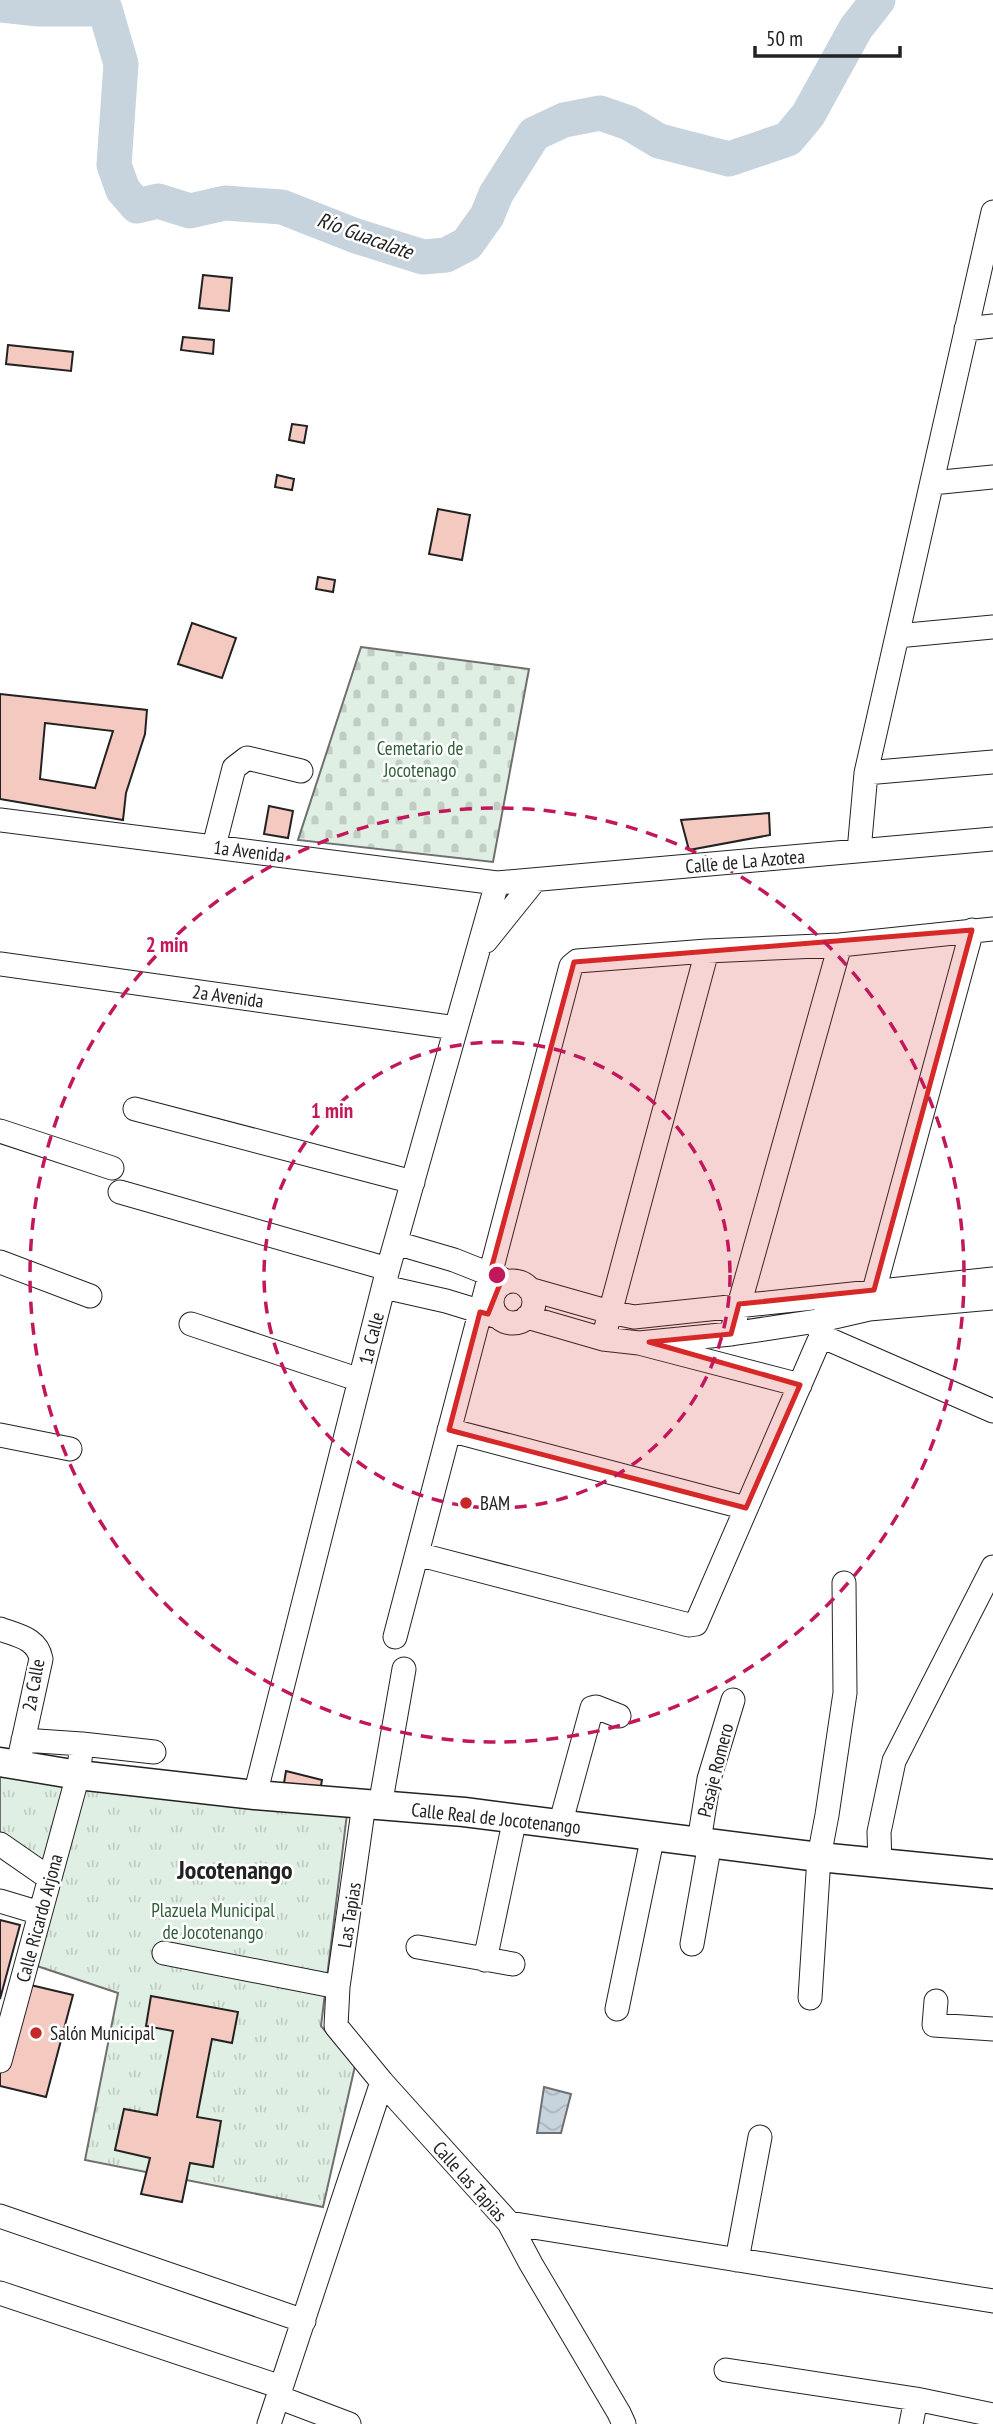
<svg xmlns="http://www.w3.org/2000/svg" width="993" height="2424" font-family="'PT Sans Narrow',sans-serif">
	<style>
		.cemetery { fill: url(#cemetery-stones); stroke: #6f6f6f; stroke-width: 2 }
		.park { fill: url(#park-tufts); stroke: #6f6f6f; stroke-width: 2 }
		.water { fill: url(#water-waves); stroke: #6f6f6f; stroke-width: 2 }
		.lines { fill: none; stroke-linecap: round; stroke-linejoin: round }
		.river { stroke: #c7d3dd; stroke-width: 35 }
		.building { fill: #f3c9c0; stroke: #222; stroke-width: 2; fill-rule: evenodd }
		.minor-casing { stroke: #222; stroke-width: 25 }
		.major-casing { stroke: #222; stroke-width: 31 }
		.minor { stroke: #fff; stroke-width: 23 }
		.major { stroke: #fff; stroke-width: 28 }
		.marked { fill: #d62828; fill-opacity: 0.2; stroke: #d62828; stroke-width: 5; stroke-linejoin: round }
		.ring { fill: none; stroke: #c2185b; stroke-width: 3.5; stroke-dasharray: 12 9 }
		.poi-dot { fill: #c62828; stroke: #fff; stroke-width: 2.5 }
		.labels { text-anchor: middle; stroke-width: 5; stroke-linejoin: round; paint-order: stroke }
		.park-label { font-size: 19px; fill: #2f5e38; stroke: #fff }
		.street-label { font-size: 19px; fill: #222; stroke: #fff }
		.poi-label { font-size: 19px; fill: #222; stroke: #fff; text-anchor: start }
		.water-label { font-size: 21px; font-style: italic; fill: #222; stroke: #fff }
		.district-label { font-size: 26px; font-weight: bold; fill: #222; stroke: #fff }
		.centre { fill: #c2185b; stroke: #fff; stroke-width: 3.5 }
		.ring-label { font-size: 21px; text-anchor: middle; font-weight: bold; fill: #c2185b; stroke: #fff; stroke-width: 5; stroke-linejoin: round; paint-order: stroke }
	</style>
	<defs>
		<pattern id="cemetery-stones" width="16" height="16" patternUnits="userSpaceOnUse" patternTransform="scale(1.75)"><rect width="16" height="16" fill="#e0efe3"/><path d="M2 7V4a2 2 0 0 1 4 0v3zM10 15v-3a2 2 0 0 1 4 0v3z" fill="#c0cdc2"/></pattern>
		<pattern id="park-tufts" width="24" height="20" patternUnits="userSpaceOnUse" patternTransform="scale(1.75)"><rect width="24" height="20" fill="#e0efe3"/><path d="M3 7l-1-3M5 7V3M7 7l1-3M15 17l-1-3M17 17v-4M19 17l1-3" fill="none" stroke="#c0cdc2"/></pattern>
		<pattern id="water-waves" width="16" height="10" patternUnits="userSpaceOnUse" patternTransform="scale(1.75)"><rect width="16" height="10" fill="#c7d3dd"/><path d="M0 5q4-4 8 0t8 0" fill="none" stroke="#abb5bd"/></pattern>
	</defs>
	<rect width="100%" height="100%" fill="#fff"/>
	<path class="cemetery" d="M361 647 529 669 493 862 298 840Z"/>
	<path class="park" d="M0 1771 67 1782 44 1867 0 1840Z
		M85 1788 347 1814 321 2026 355 2066 323 2207 85 2160 118 1993 37 1966Z"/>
	<path class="water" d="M544 2087 571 2094 561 2133H537Z"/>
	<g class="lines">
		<path class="river" d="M0 5 39 9H105L121 64 114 165 123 190 137 206 158 201 190 211 225 203 282 207 356 236 423 257 446 255 467 244 487 216 496 194 534 134 564 120 600 113 629 123 659 141 729 159 788 139 808 115 856 28 878 0"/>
	</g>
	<path class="building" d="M203 275 232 278 229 311 199 308Z
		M183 337 214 340 213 354 181 350Z
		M8 345 73 352 71 371 6 364Z
		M292 424 307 426 304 443 289 440Z
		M277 475 294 479 292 490 275 487Z
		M438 509 470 515 462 560 429 554Z
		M318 577 335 580 333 592 316 589Z
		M192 623 236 638 222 678 178 664Z
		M0 694 147 710 145 734 126 793 123 820 0 799ZM45 723 113 731 95 788 40 779Z
		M269 806 293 811 288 838 264 834Z
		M769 813 770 835 689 850 681 820Z
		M286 1771 322 1780 320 1791 284 1783Z
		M0 1920 20 1925 0 1999Z
		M22 1983 73 1995 46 2097 0 2086V2070Z
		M151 1996 238 2012 232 2043 212 2039 197 2117 221 2121 213 2167 190 2163 182 2202 141 2194 150 2158 115 2150 124 2109 157 2115 173 2031 146 2026Z"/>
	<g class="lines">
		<defs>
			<path id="minor" d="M966 329 993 326
				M932 483 993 477
				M897 636 993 627
				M866 773 993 762
				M0 820 497 883 993 839
				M214 846 234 768 247 758 301 771
				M859 851 866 773 993 212
				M486 941 535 880
				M0 964 456 1028
				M135 1109 413 1182
				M0 1131 112 1168
				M120 1192 388 1269
				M396 1243 454 1260 502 1279
				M0 1262 90 1296
				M492 1302a21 21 0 1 1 42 0a21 21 0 1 1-42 0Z
				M384 1287 446 1301 495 1316
				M529 1289 610 1312 634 1317 993 1279
				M869 1309 972 930
				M527 1317 603 1339 639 1343 800 1385
				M191 1324 360 1380
				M731 1334 840 945
				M821 1336 993 1411
				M603 1339 707 951
				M639 1343 731 1334 817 1321 869 1309 993 1298
				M449 1430 746 1508
				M0 1435 70 1449
				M417 1554 689 1625 696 1624 821 1336 817 1321
				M0 1629C18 1636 37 1638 41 1659L18 1764
				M395 1637 571 966 577 961 707 951 840 945 993 929
				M23 1740 82 1744
				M255 1795 388 1269 497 883
				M364 1804 338 1987 336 2026 382 2082 509 2223 531 2264 619 2413 624 2424
				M380 1806 404 1669
				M560 1825 592 1708 596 1707 619 1716
				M699 1841 709 1779 733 1700
				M0 1844 49 1878
				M880 1865 879 1832 894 1761 993 1567
				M0 1901 40 1913
				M692 1944 710 1843
				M418 1947 513 1964
				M164 1953 338 1987
				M485 1960 515 1818
				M810 1998 819 1857 827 1815 845 1693 844 1583
				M936 2001 934 2025 993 2029
				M617 2009 653 1835
				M0 2061 78 1775 82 1744 154 1752
				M0 2216 304 2321
				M509 2223 993 2301
				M737 2260 760 2137
				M0 2293 281 2387
				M726 2370 916 2399 993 2415
				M278 2397 349 2424
				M269 2424 382 2082
				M911 2424 916 2399"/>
			<path id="major" d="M0 1762 78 1775 255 1795 464 1812 819 1857 993 1874"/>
		</defs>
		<use href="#minor" class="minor-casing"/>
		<use href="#major" class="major-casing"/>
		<use href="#minor" class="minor"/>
		<use href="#major" class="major"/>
	</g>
	<path class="marked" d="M972 930 874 1290 739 1304 731 1334 649 1342 800 1385 746 1508 449 1430 480 1312 488 1314 502 1279 490 1273 574 962Z"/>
	<g class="ring">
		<circle cx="497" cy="1275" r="233"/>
		<circle cx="497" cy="1275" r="467"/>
	</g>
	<g class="poi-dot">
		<circle cx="466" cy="1503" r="7"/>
		<circle cx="36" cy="2033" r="7"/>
	</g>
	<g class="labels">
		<g class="park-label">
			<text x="420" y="755">Cemetario de<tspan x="420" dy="22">Jocotenago</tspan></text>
			<text x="213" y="1917">Plazuela Municipal<tspan x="213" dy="22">de Jocotenango</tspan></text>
		</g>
		<g class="street-label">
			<text transform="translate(249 851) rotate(7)" y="7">1a Avenida</text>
			<text transform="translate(745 861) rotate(-5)" y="7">Calle de La Azotea</text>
			<text transform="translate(228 996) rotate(8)" y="7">2a Avenida</text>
			<text transform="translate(371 1338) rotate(-76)" y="7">1a Calle</text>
			<text transform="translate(33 1685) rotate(-80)" y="7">2a Calle</text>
			<text transform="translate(715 1770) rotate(-76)" y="7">Pasaje Romero</text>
			<text transform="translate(496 1818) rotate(6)" y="7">Calle Real de Jocotenango</text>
			<text transform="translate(349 1915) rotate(-81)" y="7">Las Tapias</text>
			<text transform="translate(39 1918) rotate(-75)" y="7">Calle Ricardo Arjona</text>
			<text transform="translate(470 2181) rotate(48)" y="7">Calle las Tapias</text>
		</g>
		<g class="poi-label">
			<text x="480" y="1510">BAM</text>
			<text x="50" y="2040">Salón Municipal</text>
		</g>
		<g class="water-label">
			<text transform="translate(365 236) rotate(20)" y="7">Río Guacalate</text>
		</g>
		<g class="district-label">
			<text x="235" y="1879">Jocotenango</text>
		</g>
	</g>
	<circle cx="497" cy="1275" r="10" class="centre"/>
	<g class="ring-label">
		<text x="167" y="952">2 min</text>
		<text x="332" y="1118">1 min</text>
	</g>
	<path d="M755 46v10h145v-10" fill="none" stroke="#222222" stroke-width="3.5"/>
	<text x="766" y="46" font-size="21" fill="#222222" stroke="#ffffff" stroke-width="5" paint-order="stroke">50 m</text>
</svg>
